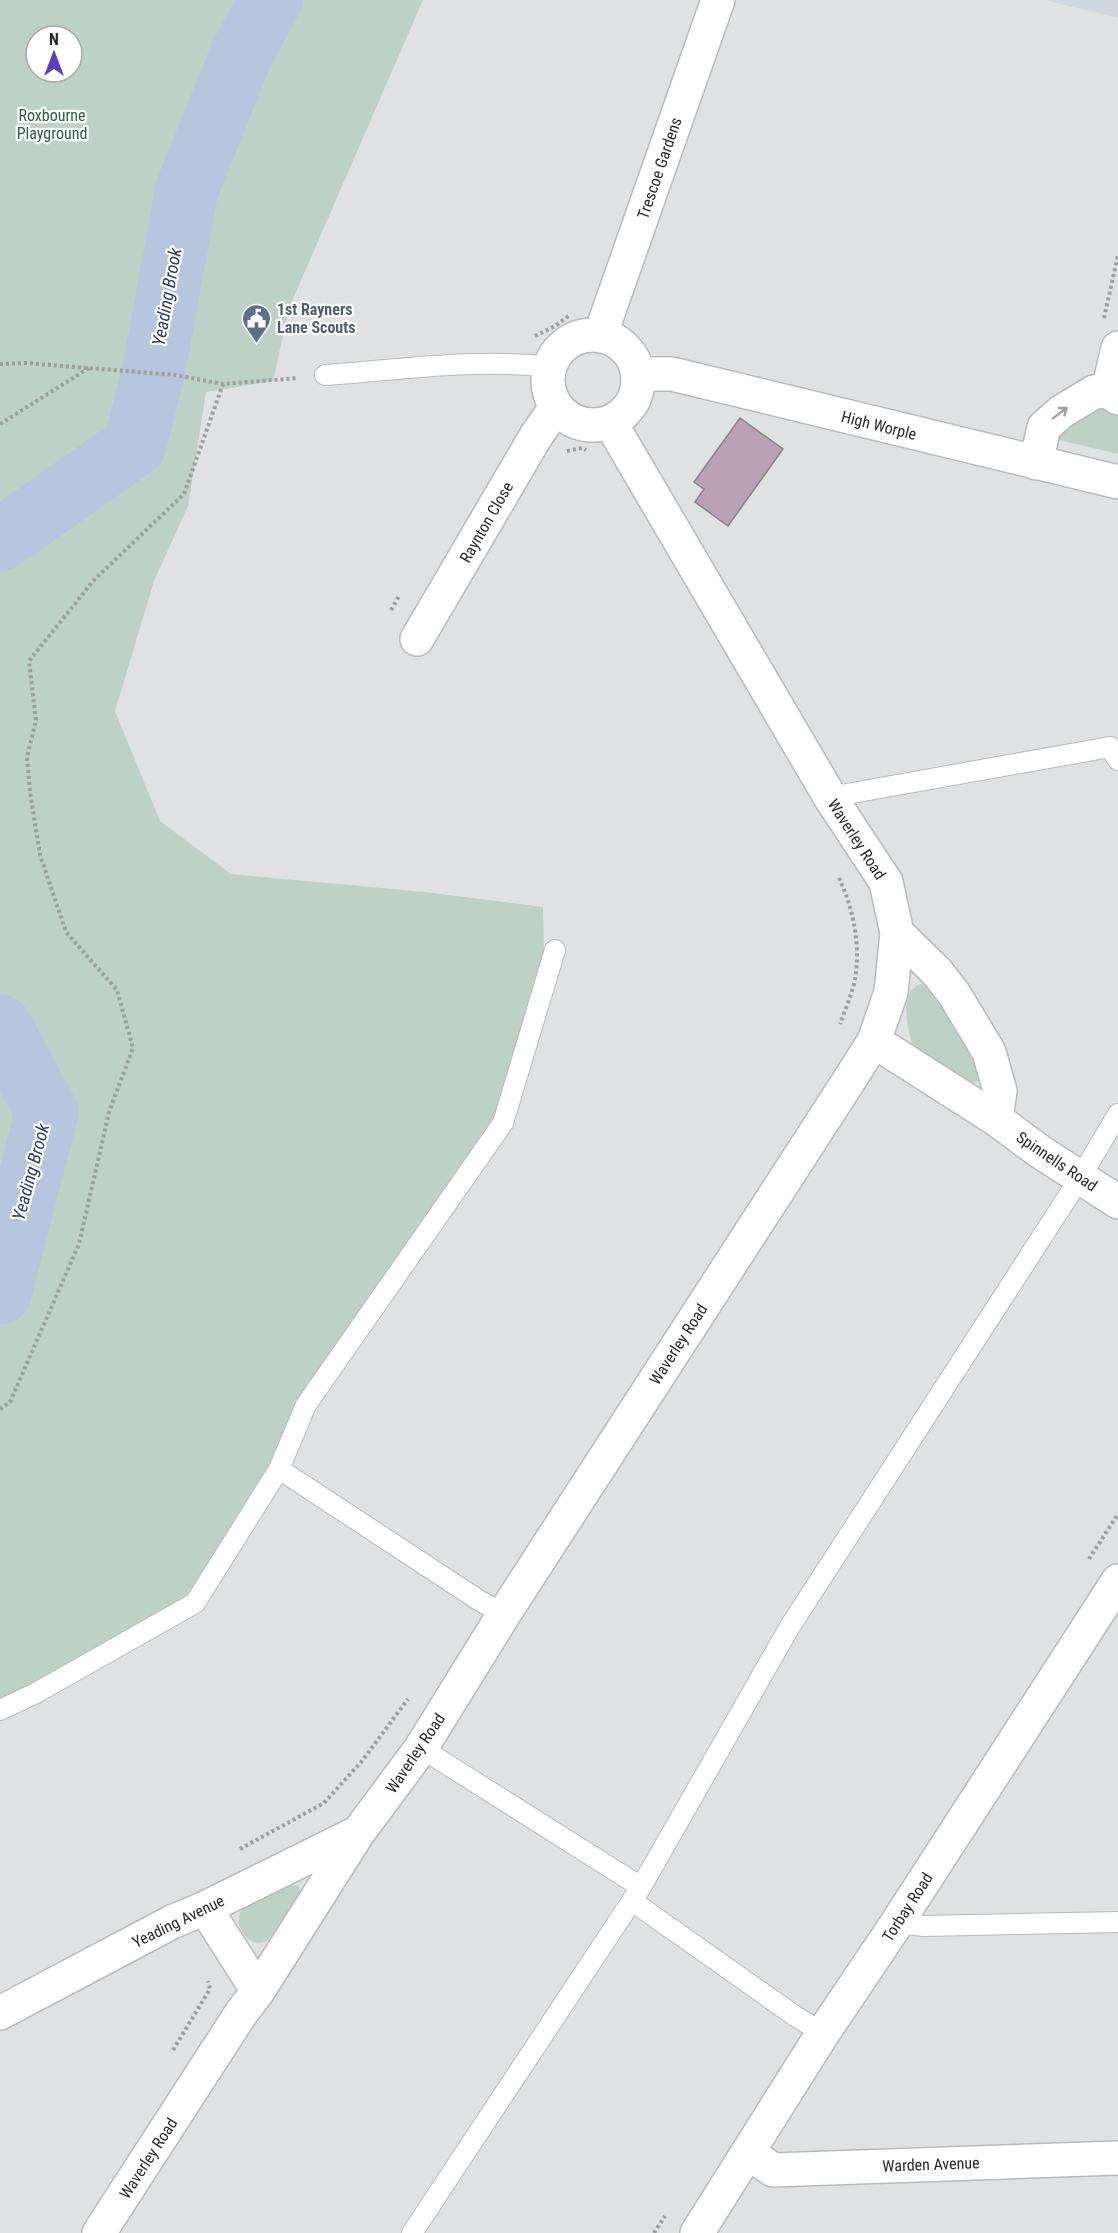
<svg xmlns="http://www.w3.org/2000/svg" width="1118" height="2233" font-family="'Roboto Condensed',sans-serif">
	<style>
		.built { fill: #d1d7e0 }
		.green { fill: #bed1c6; fill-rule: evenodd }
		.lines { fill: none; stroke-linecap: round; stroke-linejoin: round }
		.river { stroke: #b7c5df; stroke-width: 63 }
		.building { fill: #bba1b4; stroke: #868485; stroke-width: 1.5 }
		.service-casing { stroke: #b8babc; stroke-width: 22 }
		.minor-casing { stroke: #b8babc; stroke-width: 36 }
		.path { stroke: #9c9e9f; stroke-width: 4; stroke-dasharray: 3 3; stroke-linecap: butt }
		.service { stroke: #fff; stroke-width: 20 }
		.minor { stroke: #fff; stroke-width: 33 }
		.oneway { stroke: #9e9f9f }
		.labels { text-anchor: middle; stroke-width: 4.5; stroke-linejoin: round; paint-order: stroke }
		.park-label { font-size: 16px; fill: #2b5e45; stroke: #fff }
		.street-label { font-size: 16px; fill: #282929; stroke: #fff }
		.service-label { font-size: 16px; font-weight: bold; fill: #4e5e75; stroke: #fff; text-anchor: start }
		.water-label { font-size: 18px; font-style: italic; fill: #2a3d63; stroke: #fff }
	</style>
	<rect width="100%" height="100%" fill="#dfe1e3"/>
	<path class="built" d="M1045 0H1118V18Z"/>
	<path class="green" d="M0 0H423L289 308 273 381 206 392 188 506 154 581 115 711 160 821 231 874 425 892 543 907 544 948 503 1123 383 1295 195 1603 0 1705ZM36 36H72V72H36Z
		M1096 404 1118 414V454L1055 439 1069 420Z
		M929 981 984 1070 977 1082 967 1084 913 1048C909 1033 899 998 915 987 918 984 924 983 929 981Z
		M287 1884 299 1886 300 1894 268 1941C263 1942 259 1944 254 1942 241 1938 233 1919 244 1907 252 1900 276 1890 287 1884Z"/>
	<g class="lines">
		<path class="river" d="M0 540 135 445 154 369 187 189 241 55 271 0
			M0 1026 47 1112 0 1293"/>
	</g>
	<path class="building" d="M740 418 783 449 728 526 695 502 704 489 694 482Z"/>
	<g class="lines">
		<defs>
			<path id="service" d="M325 375C399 370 475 358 550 367
				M830 797 1110 747 1118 760
				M279 1469 480 1601 504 1614
				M0 1710 36 1693 195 1603 279 1469 306 1405 503 1123 555 950
				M421 1748 641 1887
				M632 1901 795 2016 823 2033
				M897 1923 924 1926 1118 1922
				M412 2233 641 1887 789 1628 1080 1178 1118 1114"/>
			<path id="minor" d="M548 380a45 45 0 1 1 90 0a45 45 0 1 1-90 0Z
				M600 336 718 0
				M638 374H672L1118 482
				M1108 391 1118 348
				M1036 463 1044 427 1061 412 1094 392 1108 391 1118 398
				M417 639 536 436 556 407
				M897 933 937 972 954 994 989 1052 1000 1091 996 1119
				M874 1041 996 1119 1039 1151 1118 1202
				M205 1908 258 1991
				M0 2013 172 1922 205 1908 357 1833
				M749 2153 773 2170 1118 2158
				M99 2233 240 2015 258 1991 358 1833 421 1748 504 1614 850 1079 874 1041 891 992 897 933 886 882 830 797 610 422
				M697 2233 823 2033 897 1923 1118 1581"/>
		</defs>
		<use href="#service" class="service-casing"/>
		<use href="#minor" class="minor-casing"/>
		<path class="path" d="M1104 318 1118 255
			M535 336 555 326 570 315
			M0 364 26 363 175 375 223 384 298 378
			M0 424 89 368
			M567 451 582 448 586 450
			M391 610 399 596
			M839 878C853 908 861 945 855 979 852 994 845 1010 840 1024
			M0 1409 10 1402 79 1244 109 1112 133 1048 117 990 66 932 40 855 30 792 27 757 36 720 29 661 94 580 184 494 223 384
			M1089 1559 1118 1514
			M240 1849 324 1803 362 1761 408 1699
			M173 2050 210 1989 208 1981
			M654 2233 665 2216"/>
		<use href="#service" class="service"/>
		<use href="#minor" class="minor"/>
	</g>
	<defs><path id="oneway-shaft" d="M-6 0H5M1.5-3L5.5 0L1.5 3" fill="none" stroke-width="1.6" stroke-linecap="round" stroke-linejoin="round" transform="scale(1.5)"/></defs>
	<use class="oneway" href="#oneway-shaft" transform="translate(1060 413) rotate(-37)"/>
	<defs>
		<symbol id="civic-pin" viewBox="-11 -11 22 30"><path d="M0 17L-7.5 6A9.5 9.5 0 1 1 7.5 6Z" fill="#5c6f8a" stroke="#fff"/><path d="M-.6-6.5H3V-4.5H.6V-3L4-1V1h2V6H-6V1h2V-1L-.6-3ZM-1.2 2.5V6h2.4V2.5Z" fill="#fff"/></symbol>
	</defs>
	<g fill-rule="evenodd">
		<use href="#civic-pin" x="240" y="302" width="33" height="45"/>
	</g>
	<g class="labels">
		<g class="park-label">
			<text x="52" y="121">Roxbourne<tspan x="52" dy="18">Playground</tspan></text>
		</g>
		<g class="street-label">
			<text transform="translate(659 168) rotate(-71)" y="6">Trescoe Gardens</text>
			<text transform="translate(879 425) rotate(14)" y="6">High Worple</text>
			<text transform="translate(486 522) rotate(-60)" y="6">Raynton Close</text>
			<text transform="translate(857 839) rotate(57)" y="6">Waverley Road</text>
			<text transform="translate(1057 1161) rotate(34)" y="6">Spinnells Road</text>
			<text transform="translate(678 1344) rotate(-57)" y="6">Waverley Road</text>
			<text transform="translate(415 1753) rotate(-56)" y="6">Waverley Road</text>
			<text transform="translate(907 1907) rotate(-57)" y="6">Torbay Road</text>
			<text transform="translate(178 1921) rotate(-26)" y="6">Yeading Avenue</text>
			<text transform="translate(148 2158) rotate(-57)" y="6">Waverley Road</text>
			<text transform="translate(931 2164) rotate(-2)" y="6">Warden Avenue</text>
		</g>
		<g class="service-label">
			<text x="277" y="315">1st Rayners<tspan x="277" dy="18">Lane Scouts</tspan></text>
		</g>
		<g class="water-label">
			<text transform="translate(167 297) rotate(-80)" y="6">Yeading Brook</text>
			<text transform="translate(31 1172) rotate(-75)" y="6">Yeading Brook</text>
		</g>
	</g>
	<g transform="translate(54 54)"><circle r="28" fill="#ffffff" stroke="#a9a9a9" stroke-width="1.5"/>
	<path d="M0-4.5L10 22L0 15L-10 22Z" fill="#5a41b9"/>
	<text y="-9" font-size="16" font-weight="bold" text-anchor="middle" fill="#282929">N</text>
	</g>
</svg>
